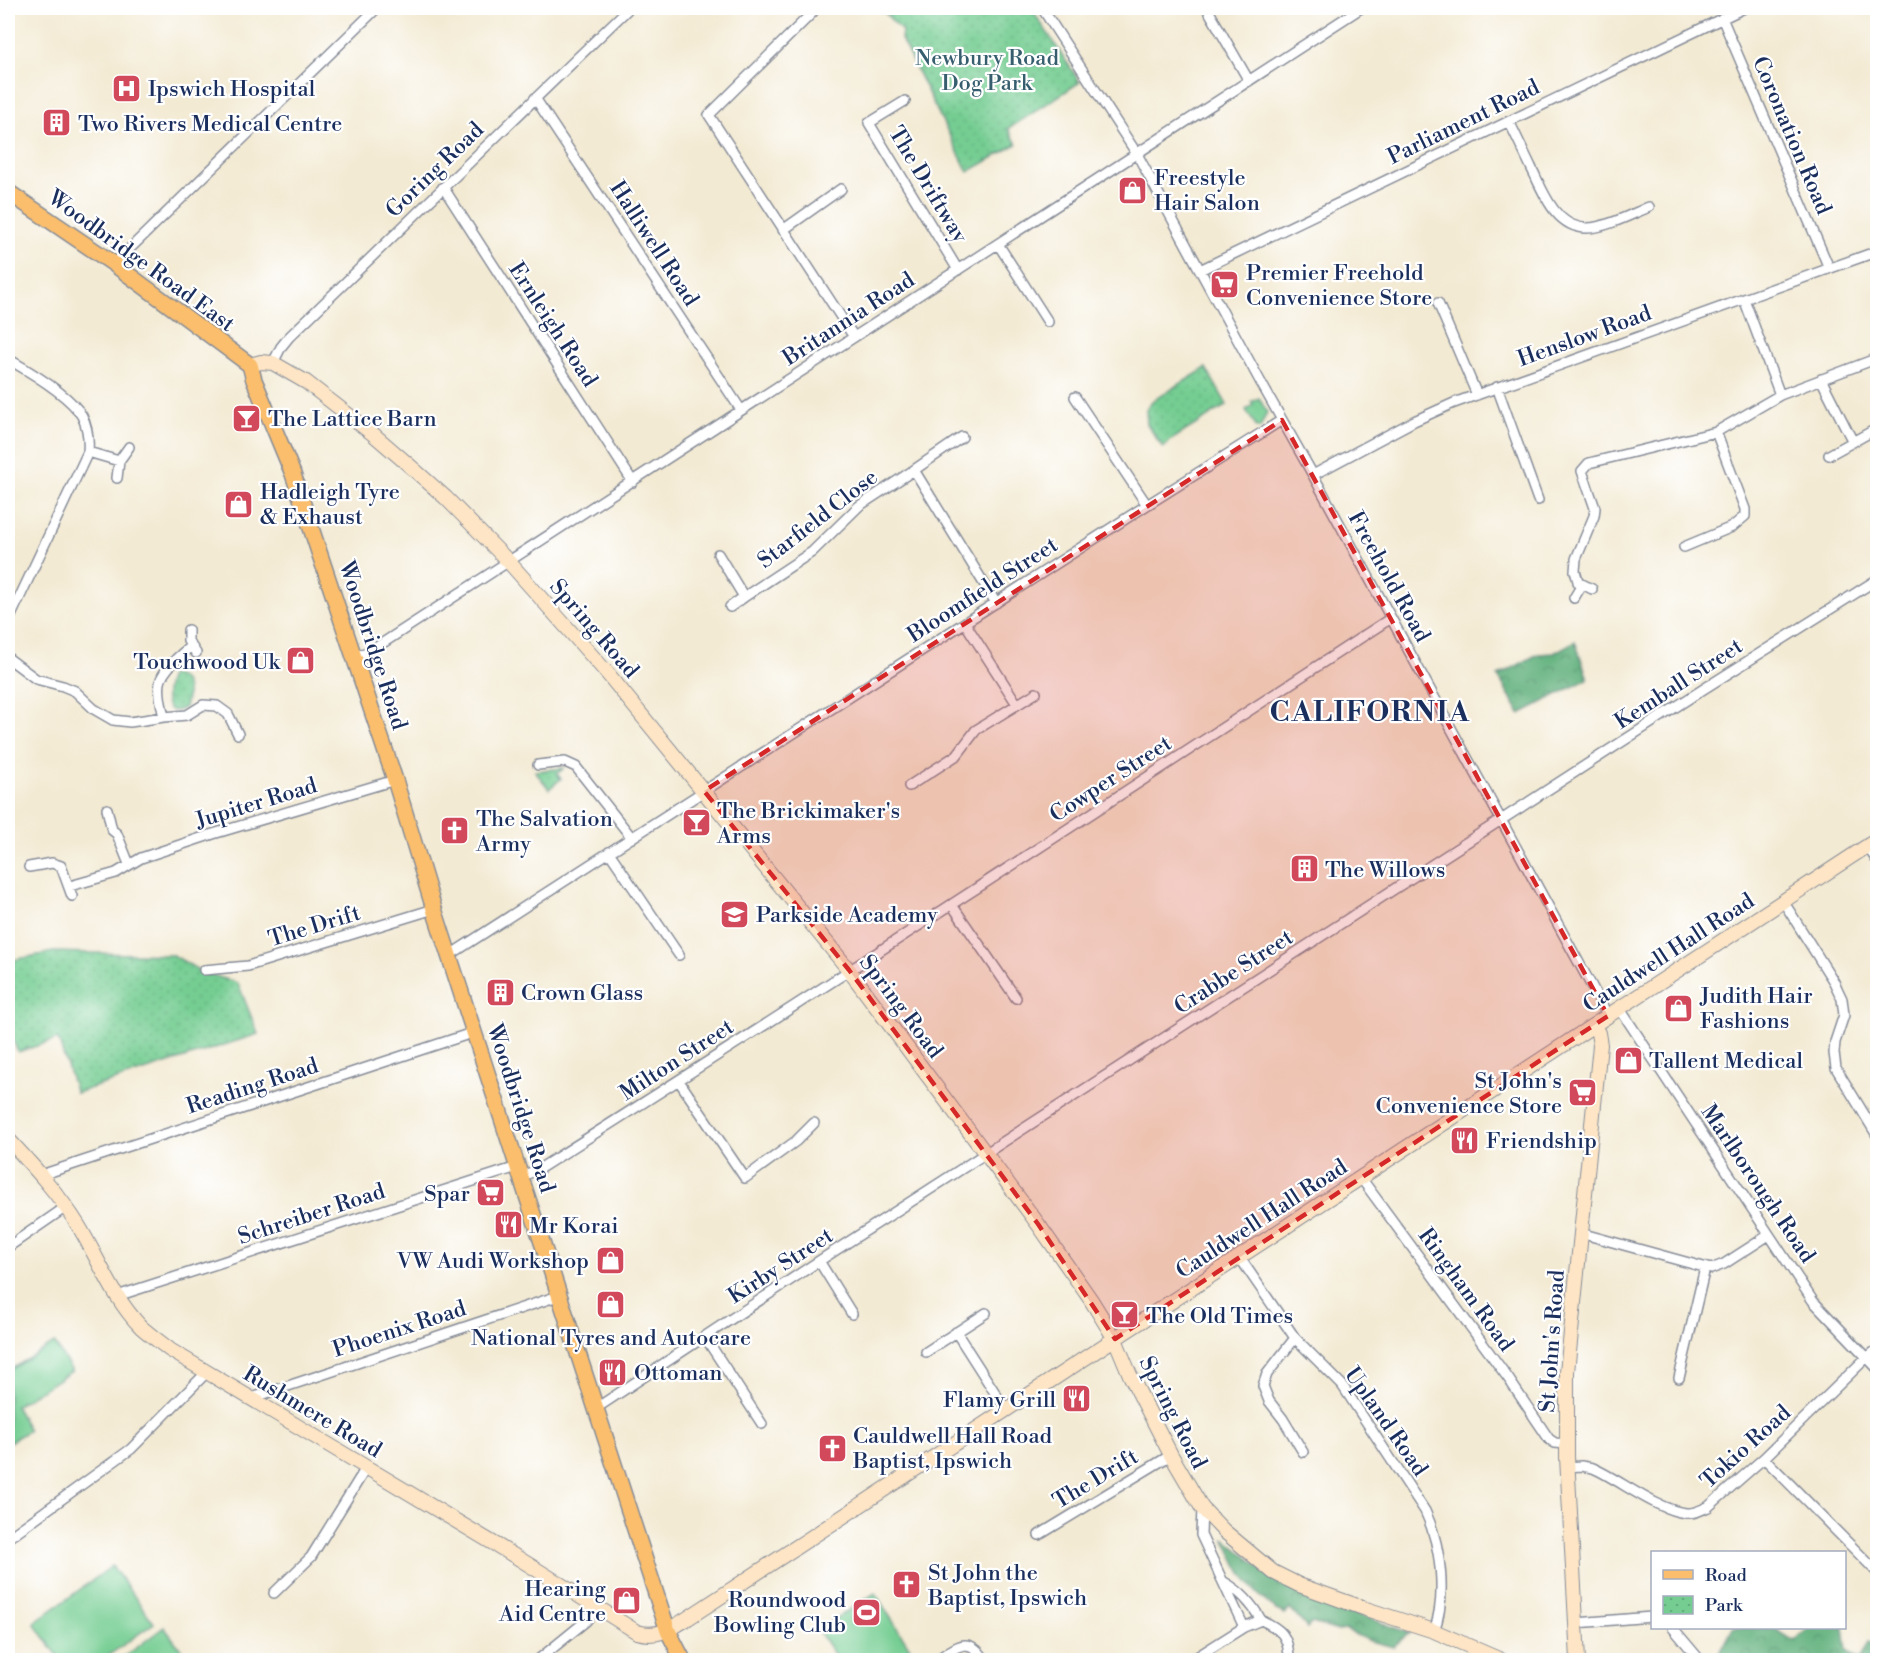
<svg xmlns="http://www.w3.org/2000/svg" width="1885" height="1668" font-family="'Libre Bodoni',serif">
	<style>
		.grass { fill: #75cd92; stroke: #487e78; stroke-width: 1.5 }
		.forest { fill: url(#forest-crowns); stroke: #3e706d; stroke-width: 1.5 }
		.park { fill: url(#park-dots); stroke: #487e78; stroke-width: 1.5 }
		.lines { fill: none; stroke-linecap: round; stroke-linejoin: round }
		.street-casing { stroke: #878c98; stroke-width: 12 }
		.secondary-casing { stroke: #878c98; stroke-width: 16 }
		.primary-casing { stroke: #878c98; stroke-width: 18 }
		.street { stroke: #fff; stroke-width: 9 }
		.secondary { stroke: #fde5c5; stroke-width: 14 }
		.primary { stroke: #fabe6d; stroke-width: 15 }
		.marked { fill: #d62828; fill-opacity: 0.2; stroke: #d62828; stroke-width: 4.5; stroke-dasharray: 12 8; stroke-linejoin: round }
		.labels { text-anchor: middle; stroke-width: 4.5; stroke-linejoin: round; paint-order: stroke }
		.park-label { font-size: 22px; fill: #365e6e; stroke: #fff }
		.poi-label { font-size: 22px; fill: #1b2f5e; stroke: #fff; text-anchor: start }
		.street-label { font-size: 22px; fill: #1b2f5e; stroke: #fff }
		.district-label { font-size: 28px; font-weight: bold; letter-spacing: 1.5px; fill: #1b2f5e; stroke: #fff }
	</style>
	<defs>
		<pattern id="forest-crowns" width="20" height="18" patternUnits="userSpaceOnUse" patternTransform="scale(1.5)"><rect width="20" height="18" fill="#60b07c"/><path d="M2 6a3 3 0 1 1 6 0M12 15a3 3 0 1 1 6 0" fill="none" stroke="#4e9069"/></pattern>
		<pattern id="park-dots" width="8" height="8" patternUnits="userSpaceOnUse" patternTransform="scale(1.5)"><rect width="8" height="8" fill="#75cd92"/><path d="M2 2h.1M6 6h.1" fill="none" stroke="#65b080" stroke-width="1.8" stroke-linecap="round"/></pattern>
	</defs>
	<rect width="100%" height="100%" fill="#fff"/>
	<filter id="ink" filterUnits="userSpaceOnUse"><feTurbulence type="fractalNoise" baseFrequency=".0167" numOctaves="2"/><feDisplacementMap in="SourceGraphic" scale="12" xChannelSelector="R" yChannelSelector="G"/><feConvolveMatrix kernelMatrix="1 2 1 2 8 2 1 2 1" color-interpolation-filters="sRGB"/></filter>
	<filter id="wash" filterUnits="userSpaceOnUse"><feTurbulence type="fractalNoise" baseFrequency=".008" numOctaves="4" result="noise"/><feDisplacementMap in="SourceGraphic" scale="24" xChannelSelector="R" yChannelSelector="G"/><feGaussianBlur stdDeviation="1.35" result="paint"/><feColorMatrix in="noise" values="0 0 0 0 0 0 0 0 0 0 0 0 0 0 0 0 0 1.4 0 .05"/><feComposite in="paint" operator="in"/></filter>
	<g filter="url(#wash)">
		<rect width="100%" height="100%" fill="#f3ead3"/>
		<path class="grass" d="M1259 398 1267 412 1260 428H1257L1246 410 1253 405 1251 402Z
			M54 1343 72 1371 15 1406 29 1430 8 1443V1371Z
			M112 1566 154 1623 102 1660H61L34 1623Z
			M875 1593 913 1653 901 1660H838L818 1630Z
			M164 1627 189 1660H120Z"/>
		<path class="forest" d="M1575 641 1588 679 1520 714 1498 676 1538 654 1554 653Z
			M1224 1538 1281 1585 1409 1633 1393 1647 1367 1640 1346 1630 1338 1631 1312 1623 1307 1628 1290 1609 1284 1614C1252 1597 1239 1570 1224 1538Z
			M1844 1627 1847 1651 1860 1660 1869 1642 1877 1651V1660H1723L1718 1657 1733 1628H1774L1794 1641 1809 1628Z"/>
		<path class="park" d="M880 8H1031L1080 82 1008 129 1017 144 968 172 901 39 902 31Z
			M1206 368 1227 405 1171 440 1163 448 1147 424 1146 410 1152 401Z
			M174 675C189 679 189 694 185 707 161 722 164 689 170 676Z
			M564 768 557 774 561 779 549 789 535 771Z
			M53 952 173 955 200 971 238 983 258 1034 76 1093 58 1039 18 1052 9 1031H8V961Z"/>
	</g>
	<g filter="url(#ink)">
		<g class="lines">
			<defs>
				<path id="street" d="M1042 8 1137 154 1260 381 1313 475 1608 1016
					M1207 8 1249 81
					M813 12 709 115 854 337
					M1722 18 1829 268
					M535 98 741 410
					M905 101 869 123 958 270
					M1509 121C1516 136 1524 152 1531 167 1543 191 1555 228 1587 228 1605 228 1632 214 1649 207
					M443 187 633 482
					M783 230 841 189
					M998 244 1048 322
					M114 264 377 8
					M1200 270 1744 8
					M1744 299 1780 395
					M1438 303 1477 395
					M8 359C29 371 70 395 82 416 88 428 89 440 88 452L8 622
					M273 363 281 347 289 337 629 8
					M1821 379 1853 442
					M1497 387 1538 500
					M1075 397 1147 505
					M88 452 119 461 129 447
					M1829 455 1878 428
					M914 470 962 437
					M1313 475 1414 421 1454 403 1878 251
					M117 478 119 461
					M1684 547 1732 527 1745 516V509L1742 501 1716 432
					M718 554 744 597 812 552 859 506 914 470 996 603
					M1578 582 1592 589
					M1574 598 1580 588 1575 571 1576 559 1594 516 1595 508 1582 471 1589 463 1716 432 1780 395 1878 358
					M730 607 744 597
					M965 623 1017 704
					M188 630V641L196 653
					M354 657 372 650 1361 8
					M8 658 36 679 63 686 75 691 94 709 113 720 130 722 164 717C162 707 158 694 160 683 162 671 181 654 191 646
					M164 717 187 715 203 705 217 706 228 714 238 734
					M538 765 565 762 576 767 632 838
					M909 786 957 755 976 730 1036 693
					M107 809 112 830 117 834 129 864
					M1867 846 1878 862
					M609 852 679 955
					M29 867 52 863 61 866 72 896
					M70 886 116 873 141 858 213 834 395 780
					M1783 901 1834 982 1842 999 1844 1015 1835 1042 1834 1053 1836 1068 1878 1137
					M952 905 1016 998
					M450 955 1147 505 1282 420
					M204 970 248 966 434 909
					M1620 1009 1813 1301 1878 1369
					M679 1081 745 1178 796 1141 814 1123
					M41 1175 475 1032
					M520 1177 539 1169C825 988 1108 803 1391 618
					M1361 1178 1508 1378 1549 1439 1555 1443 1566 1444
					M1580 1233 1711 1269 1724 1264 1769 1235
					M8 1247 66 1207
					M1240 1258 1295 1338 1342 1385 1425 1511C1441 1545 1447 1596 1434 1631
					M819 1261 852 1314
					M117 1296 517 1167
					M956 1332 1006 1410
					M705 1337 762 1424
					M1295 1338 1267 1374 1263 1386 1269 1401 1283 1419 1303 1452
					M926 1352 986 1313
					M1679 1378 1705 1268
					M252 1398 558 1296
					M595 1409 819 1261 1702 690 1878 579
					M1764 1458 1878 1573
					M1567 1467 1581 1466 1593 1468C1620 1480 1657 1510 1686 1513 1694 1514 1701 1510 1708 1507L1764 1458 1866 1358 1878 1349
					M1202 1508 1201 1535 1244 1627
					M1039 1535 1171 1455
					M8 1538 131 1449 207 1372
					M1224 1582C1240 1591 1252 1604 1261 1620
					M274 1593 311 1557 366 1468
					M1261 1620C1281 1629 1289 1636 1289 1660
					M1576 1623 1652 1617
					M1673 1628 1700 1660
					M538 1660 586 1621 597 1607
					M936 1660C957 1647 968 1634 985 1660
					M1192 1660 1244 1627 1261 1620"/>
				<path id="secondary" d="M250 365 261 362 273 363 306 382 373 434 410 466 446 498 508 561 608 674 849 970 1038 1224 1091 1300 1115 1339 1130 1375 1171 1455 1202 1508 1224 1531 1273 1572 1299 1585 1366 1609 1434 1631 1501 1660
					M8 1139C33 1166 58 1193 78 1225 99 1259 112 1297 141 1327 150 1335 160 1342 170 1350L518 1558 637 1632C658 1638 671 1629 688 1618L1878 839
					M1578 1660 1567 1457V1372L1600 1045 1598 1033 1594 1026"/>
				<path id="primary" d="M8 192 114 264 250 365 254 380 293 474 395 780 434 909 668 1631 683 1660"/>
			</defs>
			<use href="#street" class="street-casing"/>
			<use href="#secondary" class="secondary-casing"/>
			<use href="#primary" class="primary-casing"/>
			<use href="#street" class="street"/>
			<use href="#secondary" class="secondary"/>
			<use href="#primary" class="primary"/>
		</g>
	</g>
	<path class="marked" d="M1282 420 1608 1016 1115 1339 1038 1224 849 970 704 791Z"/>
	<defs>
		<symbol id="hospital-square" viewBox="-11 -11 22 22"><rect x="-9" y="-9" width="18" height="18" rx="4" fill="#d1495b" stroke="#fff"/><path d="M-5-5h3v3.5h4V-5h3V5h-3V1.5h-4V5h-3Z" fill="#fff"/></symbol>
		<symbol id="building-square" viewBox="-11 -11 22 22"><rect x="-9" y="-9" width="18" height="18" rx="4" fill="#d1495b" stroke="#fff"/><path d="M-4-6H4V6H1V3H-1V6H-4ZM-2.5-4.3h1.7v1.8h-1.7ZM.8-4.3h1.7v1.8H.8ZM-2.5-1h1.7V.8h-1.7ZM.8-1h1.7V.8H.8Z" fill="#fff"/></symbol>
		<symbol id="shop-square" viewBox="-11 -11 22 22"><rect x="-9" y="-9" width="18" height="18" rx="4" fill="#d1495b" stroke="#fff"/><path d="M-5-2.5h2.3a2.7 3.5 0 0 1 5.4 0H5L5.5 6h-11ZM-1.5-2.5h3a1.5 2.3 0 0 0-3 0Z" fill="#fff"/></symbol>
		<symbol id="supermarket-square" viewBox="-11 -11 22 22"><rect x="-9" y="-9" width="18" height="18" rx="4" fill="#d1495b" stroke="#fff"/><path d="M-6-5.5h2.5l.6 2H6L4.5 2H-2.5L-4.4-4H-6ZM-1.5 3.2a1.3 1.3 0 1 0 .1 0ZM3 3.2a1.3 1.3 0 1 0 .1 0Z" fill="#fff"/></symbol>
		<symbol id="bar-square" viewBox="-11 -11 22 22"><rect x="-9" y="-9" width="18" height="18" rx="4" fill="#d1495b" stroke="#fff"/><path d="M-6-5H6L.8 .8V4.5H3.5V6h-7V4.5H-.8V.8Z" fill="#fff"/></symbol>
		<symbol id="church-square" viewBox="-11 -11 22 22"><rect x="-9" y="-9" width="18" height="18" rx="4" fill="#d1495b" stroke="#fff"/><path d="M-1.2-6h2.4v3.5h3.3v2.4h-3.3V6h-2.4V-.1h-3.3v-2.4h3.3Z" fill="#fff"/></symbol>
		<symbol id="school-square" viewBox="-11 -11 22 22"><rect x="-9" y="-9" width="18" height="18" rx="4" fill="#d1495b" stroke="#fff"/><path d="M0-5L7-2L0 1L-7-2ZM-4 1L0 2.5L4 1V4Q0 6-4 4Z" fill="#fff"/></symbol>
		<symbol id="restaurant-square" viewBox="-11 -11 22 22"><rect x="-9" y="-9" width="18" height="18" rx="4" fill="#d1495b" stroke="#fff"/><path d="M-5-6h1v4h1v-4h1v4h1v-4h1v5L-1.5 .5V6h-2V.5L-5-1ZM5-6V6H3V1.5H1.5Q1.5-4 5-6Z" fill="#fff"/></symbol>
		<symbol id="stadium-square" viewBox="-11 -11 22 22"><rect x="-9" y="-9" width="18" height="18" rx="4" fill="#d1495b" stroke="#fff"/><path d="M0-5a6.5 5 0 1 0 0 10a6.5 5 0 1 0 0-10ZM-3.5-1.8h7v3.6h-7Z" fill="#fff"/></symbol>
	</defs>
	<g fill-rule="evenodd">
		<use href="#hospital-square" x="110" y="72" width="33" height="33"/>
		<use href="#building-square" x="40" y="106" width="33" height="33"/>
		<use href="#shop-square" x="1116" y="174" width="33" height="33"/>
		<use href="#supermarket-square" x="1208" y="268" width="33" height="33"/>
		<use href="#bar-square" x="230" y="402" width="33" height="33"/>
		<use href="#shop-square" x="222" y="488" width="33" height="33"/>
		<use href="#shop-square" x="284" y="644" width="33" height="33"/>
		<use href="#bar-square" x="680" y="806" width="33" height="33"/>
		<use href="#church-square" x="438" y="814" width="33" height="33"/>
		<use href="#building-square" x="1288" y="852" width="33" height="33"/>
		<use href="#school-square" x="718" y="898" width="33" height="33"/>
		<use href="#building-square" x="484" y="976" width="33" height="33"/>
		<use href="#shop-square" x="1662" y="992" width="33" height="33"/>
		<use href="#shop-square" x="1612" y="1044" width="33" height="33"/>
		<use href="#supermarket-square" x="1566" y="1076" width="33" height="33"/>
		<use href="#restaurant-square" x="1448" y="1124" width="33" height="33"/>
		<use href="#supermarket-square" x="474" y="1176" width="33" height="33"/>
		<use href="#restaurant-square" x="492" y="1208" width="33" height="33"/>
		<use href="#shop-square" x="594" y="1244" width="33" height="33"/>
		<use href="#shop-square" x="594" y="1288" width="33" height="33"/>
		<use href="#bar-square" x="1108" y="1298" width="33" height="33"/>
		<use href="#restaurant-square" x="596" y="1356" width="33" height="33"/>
		<use href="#restaurant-square" x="1060" y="1382" width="33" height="33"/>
		<use href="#church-square" x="816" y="1432" width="33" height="33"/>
		<use href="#church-square" x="890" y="1568" width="33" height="33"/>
		<use href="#shop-square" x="610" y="1584" width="33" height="33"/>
		<use href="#stadium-square" x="850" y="1596" width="33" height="33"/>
	</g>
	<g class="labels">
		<g class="park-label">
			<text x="987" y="65">Newbury Road<tspan x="987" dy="25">Dog Park</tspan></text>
		</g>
		<g class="poi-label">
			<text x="148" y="96">Ipswich Hospital</text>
			<text x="78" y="131">Two Rivers Medical Centre</text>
			<text x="1154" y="185">Freestyle<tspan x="1154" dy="25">Hair Salon</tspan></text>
			<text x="1246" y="280">Premier Freehold<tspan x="1246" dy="25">Convenience Store</tspan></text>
			<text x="268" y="426">The Lattice Barn</text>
			<text x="260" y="499">Hadleigh Tyre<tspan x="260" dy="25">&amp; Exhaust</tspan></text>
			<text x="280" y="669" text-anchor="end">Touchwood Uk</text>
			<text x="717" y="818">The Brickimaker's<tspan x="717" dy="25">Arms</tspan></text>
			<text x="476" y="826">The Salvation<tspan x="476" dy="25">Army</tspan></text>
			<text x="1325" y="877">The Willows</text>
			<text x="756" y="922">Parkside Academy</text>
			<text x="521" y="1000">Crown Glass</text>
			<text x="1700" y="1003">Judith Hair<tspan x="1700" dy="25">Fashions</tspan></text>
			<text x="1649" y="1068">Tallent Medical</text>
			<text x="1562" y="1088" text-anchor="end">St John's<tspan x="1562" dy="25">Convenience Store</tspan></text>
			<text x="1486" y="1148">Friendship</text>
			<text x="470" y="1201" text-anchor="end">Spar</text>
			<text x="529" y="1233">Mr Korai</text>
			<text x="589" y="1268" text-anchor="end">VW Audi Workshop</text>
			<text x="1146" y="1323">The Old Times</text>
			<text x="611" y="1345" text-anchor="middle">National Tyres and Autocare</text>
			<text x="634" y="1380">Ottoman</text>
			<text x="1056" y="1407" text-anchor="end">Flamy Grill</text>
			<text x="853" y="1443">Cauldwell Hall Road<tspan x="853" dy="25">Baptist, Ipswich</tspan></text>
			<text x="928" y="1580">St John the<tspan x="928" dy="25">Baptist, Ipswich</tspan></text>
			<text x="606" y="1596" text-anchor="end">Hearing<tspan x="606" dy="25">Aid Centre</tspan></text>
			<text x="846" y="1607" text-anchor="end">Roundwood<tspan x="846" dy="25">Bowling Club</tspan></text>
		</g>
		<g class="street-label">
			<text transform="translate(1463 121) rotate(-26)" y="8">Parliament Road</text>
			<text transform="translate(1793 135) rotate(67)" y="8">Coronation Road</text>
			<text transform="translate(434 169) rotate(-44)" y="8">Goring Road</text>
			<text transform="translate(929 184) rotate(59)" y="8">The Driftway</text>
			<text transform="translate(655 243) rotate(57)" y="8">Halliwell Road</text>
			<text transform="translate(142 260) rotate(36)" y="8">Woodbridge Road East</text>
			<text transform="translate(848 318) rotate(-33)" y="8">Britannia Road</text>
			<text transform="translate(554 324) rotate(57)" y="8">Ernleigh Road</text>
			<text transform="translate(1584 335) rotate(-20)" y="8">Henslow Road</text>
			<text transform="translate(817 518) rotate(-38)" y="8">Starfield Close</text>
			<text transform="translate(1390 576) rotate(61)" y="8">Freehold Road</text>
			<text transform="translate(982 589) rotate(-33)" y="8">Bloomfield Street</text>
			<text transform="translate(595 628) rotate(49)" y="8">Spring Road</text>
			<text transform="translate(374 645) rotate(72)" y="8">Woodbridge Road</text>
			<text transform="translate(1678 683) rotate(-33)" y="8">Kemball Street</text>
			<text transform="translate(1110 778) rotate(-33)" y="8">Cowper Street</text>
			<text transform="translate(256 802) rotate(-17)" y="8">Jupiter Road</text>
			<text transform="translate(314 925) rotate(-17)" y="8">The Drift</text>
			<text transform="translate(1668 952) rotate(-33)" y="8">Cauldwell Hall Road</text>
			<text transform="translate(1233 971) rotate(-33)" y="8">Crabbe Street</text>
			<text transform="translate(902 1006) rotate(53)" y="8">Spring Road</text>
			<text transform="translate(676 1059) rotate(-33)" y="8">Milton Street</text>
			<text transform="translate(252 1085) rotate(-18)" y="8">Reading Road</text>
			<text transform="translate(522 1108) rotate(72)" y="8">Woodbridge Road</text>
			<text transform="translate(1759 1183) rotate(56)" y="8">Marlborough Road</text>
			<text transform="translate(311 1213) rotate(-18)" y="8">Schreiber Road</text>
			<text transform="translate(1261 1218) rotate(-33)" y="8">Cauldwell Hall Road</text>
			<text transform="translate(780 1265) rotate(-33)" y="8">Kirby Street</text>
			<text transform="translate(1467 1289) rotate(54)" y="8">Ringham Road</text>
			<text transform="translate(399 1328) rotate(-18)" y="8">Phoenix Road</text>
			<text transform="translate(1551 1341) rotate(-86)" y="8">St John's Road</text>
			<text transform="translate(313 1411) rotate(31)" y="8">Rushmere Road</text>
			<text transform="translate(1174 1412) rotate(63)" y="8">Spring Road</text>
			<text transform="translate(1387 1421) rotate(55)" y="8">Upland Road</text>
			<text transform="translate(1745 1446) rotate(-42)" y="8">Tokio Road</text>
			<text transform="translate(1095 1478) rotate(-31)" y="8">The Drift</text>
		</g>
		<g class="district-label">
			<text x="1370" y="721">CALIFORNIA</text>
		</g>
	</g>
	<rect width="1885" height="1668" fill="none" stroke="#fff" stroke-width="30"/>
	<rect x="1651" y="1551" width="195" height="78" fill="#ffffff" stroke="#a4acbf" stroke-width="1.5"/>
	<rect x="1663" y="1570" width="30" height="9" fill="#fabe6d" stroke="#a4acbf" stroke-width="1.5"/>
	<text x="1705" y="1581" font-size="18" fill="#1b2f5e">Road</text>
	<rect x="1663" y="1596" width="30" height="18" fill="url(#park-dots)" stroke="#a4acbf" stroke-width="1.5"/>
	<text x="1705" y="1611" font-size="18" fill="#1b2f5e">Park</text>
</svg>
